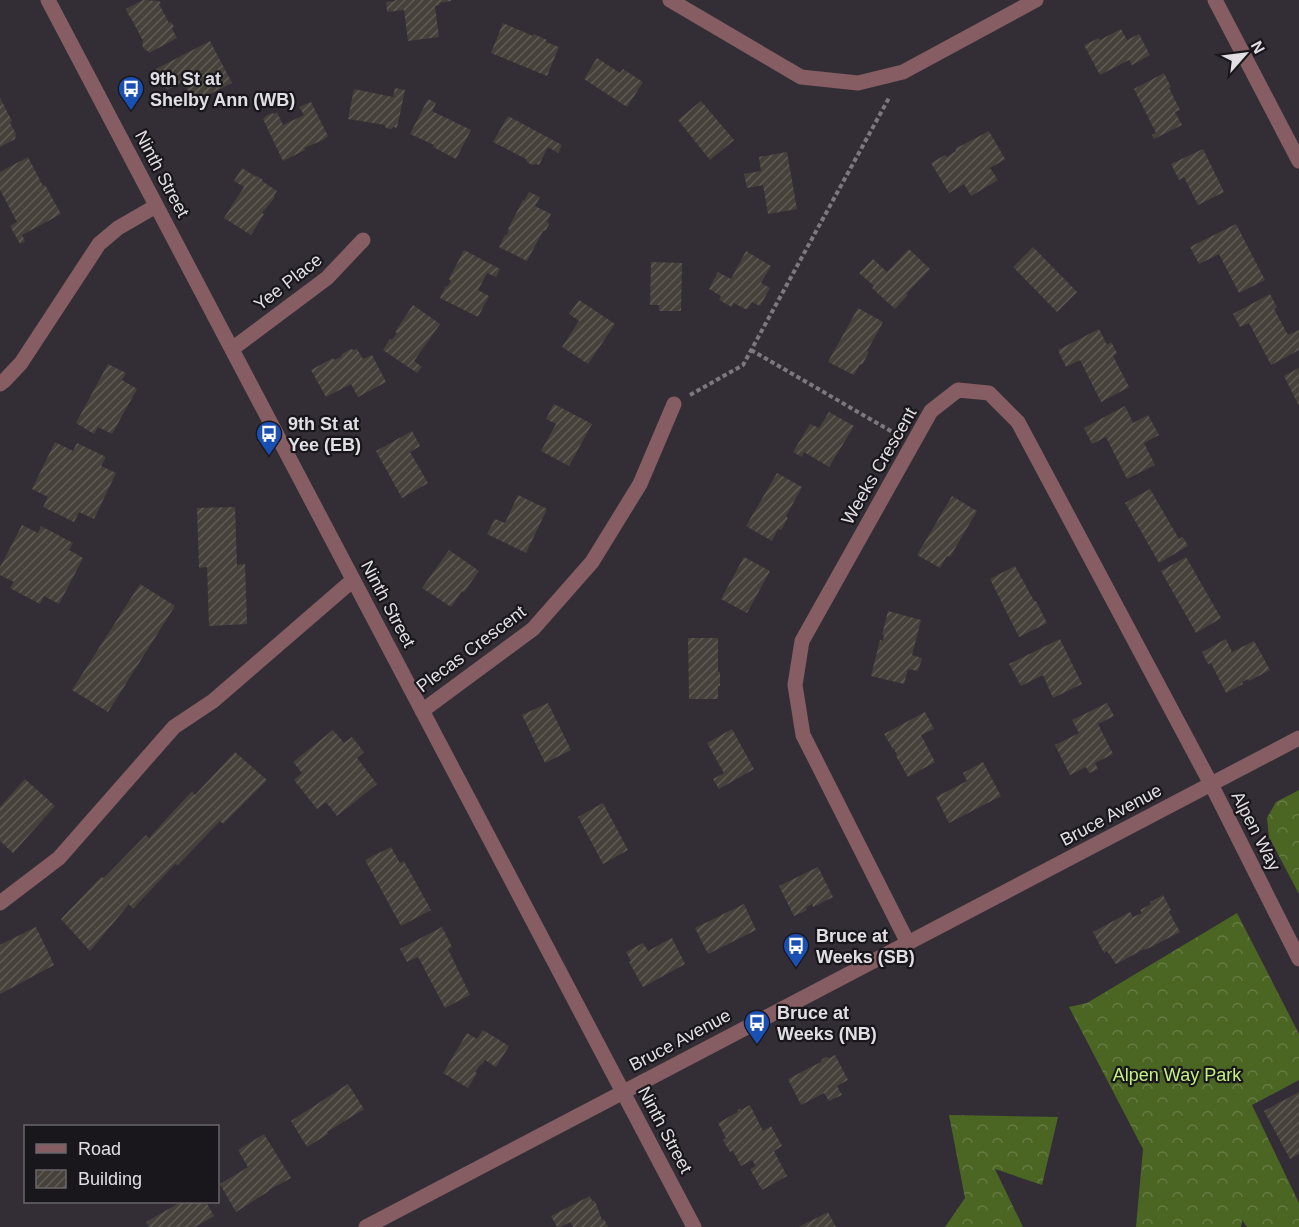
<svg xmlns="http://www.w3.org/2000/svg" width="1299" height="1227" font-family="Helvetica,sans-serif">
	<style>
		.forest { fill: url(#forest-crowns) }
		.building { fill: url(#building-hatch) }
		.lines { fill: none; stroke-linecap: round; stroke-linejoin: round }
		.path { stroke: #7c787e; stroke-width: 4; stroke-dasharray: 4.5 3; stroke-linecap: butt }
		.service { stroke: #855d62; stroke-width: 15 }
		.minor { stroke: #855d62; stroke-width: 15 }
		.tertiary { stroke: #855d62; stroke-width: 15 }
		.labels { text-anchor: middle; stroke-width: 4.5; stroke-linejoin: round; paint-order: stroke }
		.poi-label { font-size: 18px; font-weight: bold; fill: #e2dfe4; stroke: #19171b; text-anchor: start }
		.street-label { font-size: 18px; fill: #e2dfe4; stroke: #19171b }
		.park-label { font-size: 18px; fill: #c3f282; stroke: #19171b }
	</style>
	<defs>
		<pattern id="forest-crowns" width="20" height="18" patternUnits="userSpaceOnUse" patternTransform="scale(1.5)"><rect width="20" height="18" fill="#4b6523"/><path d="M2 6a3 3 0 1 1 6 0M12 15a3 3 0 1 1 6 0" fill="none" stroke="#657b43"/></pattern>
		<pattern id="building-hatch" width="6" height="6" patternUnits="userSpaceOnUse" patternTransform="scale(1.5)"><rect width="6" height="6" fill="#46413a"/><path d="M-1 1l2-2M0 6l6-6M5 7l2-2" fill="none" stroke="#605c56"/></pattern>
	</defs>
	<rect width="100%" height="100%" fill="#332e35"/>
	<path class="forest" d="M1299 790V894L1269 837 1267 818 1276 802Z
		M1237 913 1299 1034V1080L1252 1105 1299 1203V1227H1247L1242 1220 1241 1227H1136L1143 1149 1069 1007 1087 1003Z
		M949 1115 1058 1117 1042 1185 995 1169 1023 1227H945L965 1198Z"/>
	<path class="building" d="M143 0 159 1 161 3 159 4 169 23 171 22 174 27 172 29 177 38 149 53 148 51 145 50 142 45 143 41 132 20 128 14 126 9Z
		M395 0H451V1L439 3 440 5 435 6 439 37 408 41 404 10 387 12 386 2 395 1Z
		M503 23 533 36 534 34 547 40 546 42 559 47 547 76 491 53Z
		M1121 29 1127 40 1139 34 1150 55 1132 65 1129 60 1100 75 1084 45 1099 38 1100 40Z
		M210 41 232 83 194 102 186 87 192 84 189 79 167 90 156 69Z
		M597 58 620 73 623 69 643 82 627 107 584 79Z
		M1164 73 1171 87 1169 88 1180 110 1175 112 1182 125 1154 139 1152 135 1156 133 1134 89Z
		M395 88 405 90 397 128 394 127 391 129 386 128 385 125 348 119 354 89 393 97Z
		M0 98 12 121 10 123 16 134 15 139 0 147Z
		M428 99 436 103 432 111 471 130 456 159 433 147 434 145 410 134Z
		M701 101 734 140 710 160 678 120Z
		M311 102 328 136 323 140 304 148 305 150 283 161 263 119 266 116 272 113 274 114 277 112 283 125 304 115 299 107Z
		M508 116 562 145 558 153 548 147 539 165 536 164 532 165 527 162 526 159 493 142Z
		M989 131 1005 159 990 168 998 180 971 196 964 184 949 193 931 163 945 155 947 157 956 151 955 149Z
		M1203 149 1224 192 1198 205 1184 177 1179 180 1171 164Z
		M787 152 797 209 768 214 763 185 747 188 744 174 761 171 759 157Z
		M28 157 43 186 45 185 61 214 22 235 25 241 20 244 10 226 17 222 0 190V172Z
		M242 168 256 177 257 176 263 180 262 181 277 191 274 195 275 197 262 213 264 214 251 235 224 218 244 187 234 181Z
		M529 192 540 197 535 206 551 214 547 221 549 224 546 230 543 231 527 261 499 247 505 235H507L509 229H508L523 200 524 201Z
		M1236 224 1265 280 1239 293 1219 254 1199 264 1190 247Z
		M1033 247 1077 292 1057 312 1013 267Z
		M909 249 930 269 906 294 908 295 895 309 872 288 874 286 859 273 873 259 887 272Z
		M464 250 500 269 496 277 487 273 478 290 489 296 478 317 440 298 446 286 447 287 451 281 449 279Z
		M746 251 771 266 761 283 770 288 760 306 752 302 747 310 734 303 732 307 719 300 721 296 709 289 718 272 731 279Z
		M651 262 682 263 681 311H659V305H650Z
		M1270 294 1277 307 1274 309 1288 335 1299 330V350L1271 365 1249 323 1240 327 1233 314Z
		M579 300 615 324 588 364 562 347 579 321 569 314Z
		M413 305 440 324 414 361 422 367 417 373 383 350 390 339 392 340 397 333 395 332Z
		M858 308 883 322 867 351 869 352 862 365 860 364 854 375 828 362Z
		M1099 329 1107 345 1111 342 1117 353 1113 356 1129 387 1101 402 1080 360 1066 367 1058 350Z
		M351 349 354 350 357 349 363 359 372 355 386 382 358 397 351 384 326 397 311 370 333 358 334 360 341 357 342 354Z
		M108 364 126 373 122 380 137 389 112 434 98 427 94 434 76 423Z
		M1299 368V406L1284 376Z
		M554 404 592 424 569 466 541 451 556 424 546 419Z
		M1125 406 1133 423 1148 415 1159 435 1144 443 1155 465 1127 479 1106 437 1092 444 1084 428Z
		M829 412 854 426 829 467 804 452 802 457 793 452 810 424 819 428Z
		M412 431 420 446 410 452 428 483 402 498 376 451Z
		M55 442 73 451 77 443 106 457 101 466 116 473 94 519 79 512 74 522 43 507 48 497 32 489Z
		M777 473 802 487 786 516 788 518 781 530 778 529 772 541 746 526Z
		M1150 489 1179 539 1183 537 1188 546 1159 563 1125 503Z
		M518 495 547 509 526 553 487 534 495 519 505 523Z
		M952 496 977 511 950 557 947 556 940 568 917 555Z
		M235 507 237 565 245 564 247 624 209 626 207 567 199 568 197 508Z
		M22 525 38 533 41 526 73 543 69 550 83 558 59 604 44 596 40 604 10 588 14 582 0 575V567Z
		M449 550 479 571 464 592 462 591 451 607 422 588Z
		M744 557 770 571 747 613 721 599Z
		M1186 557 1221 618 1196 633 1161 571Z
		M1015 566 1034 601H1036L1047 623 1019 637 990 579Z
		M140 584 175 606 108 712 72 690Z
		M888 611 921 620 912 655 922 658 918 671 908 669 904 684 871 676 880 640 883 641 884 635H882Z
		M688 638H718V672H720V686H718V699H689Z
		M1060 639 1082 684 1053 698 1043 675 1021 686 1009 664Z
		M1226 639 1232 652 1254 641 1270 670 1249 681 1248 679 1242 682 1243 684 1226 693 1211 663 1208 664 1202 652Z
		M548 703 571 750 545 763 522 715Z
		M1107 703 1114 716 1098 724 1113 754 1095 763 1098 769 1089 773 1086 767 1070 775 1055 745 1079 733 1072 720Z
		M925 712 934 729 921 735 935 762 908 777 896 756 897 755 894 749H893L884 734Z
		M732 729 754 769 719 789 713 779 724 773 707 743Z
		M333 730 344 743 352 737 364 752 357 758 377 784 337 816 326 802 317 809 294 780 302 773 293 762Z
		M235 752 267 780 223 824 220 821 178 865 175 864 133 909 129 904 90 951 61 919 101 877 104 878 146 835 149 838 192 791 195 795Z
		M983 762 1001 796 949 823 936 797 967 781 963 773Z
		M25 779 55 806 13 853 0 841V807Z
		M603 803 628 850 603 864 578 817Z
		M391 847 400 863 404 861 431 910 401 926 365 860Z
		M818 867 833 897 813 907 812 904 806 907 807 910 794 916 779 886Z
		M1163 895 1171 910 1169 912 1180 932 1145 950 1144 949 1116 964 1107 951 1104 953 1093 932 1130 912 1133 917 1142 913 1140 910 1151 904 1150 902Z
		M744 904 756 930 708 954 695 928Z
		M36 927 54 965 0 994V945Z
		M442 927 452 947 448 949 470 995 445 1008 418 957 407 962 400 949Z
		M672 938 685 964 643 987 629 962 631 961 626 952 643 943 648 951Z
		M483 1030 509 1046 496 1067 485 1060 482 1065 481 1064 475 1072 477 1073 468 1088 443 1073 467 1033 477 1039Z
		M835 1055 848 1080 837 1086 842 1095 829 1101 824 1093 801 1105 788 1079 821 1062 822 1059 826 1057 830 1058Z
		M348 1084 364 1109 327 1132 328 1134 307 1147 291 1121Z
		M1299 1092V1154L1290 1159 1264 1111Z
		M750 1105 763 1131 771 1126 782 1146 774 1151 787 1176 762 1190 750 1169 756 1166 752 1160 741 1166 733 1151 730 1152 723 1140 726 1138 718 1123 738 1112 737 1110 740 1108 741 1110Z
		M264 1134 291 1178 269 1190V1191L236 1212 220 1184 248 1167 238 1150Z
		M590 1196 592 1201H595L602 1220 604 1219 608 1227H573L570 1222 561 1227H557L551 1216Z
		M181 1202H206L214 1216 195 1227H149L146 1222Z
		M828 1212 836 1227H799Z"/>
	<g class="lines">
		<path class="path" d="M751 350 896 434
			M690 395 743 365 890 96"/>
		<path class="service" d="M0 903 59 858 174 727 213 701 353 580"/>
		<path class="minor" d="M48 0 694 1227
			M670 0 801 77 858 83 903 72 1036 0
			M1215 0 1299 161
			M232 349 327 278 363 240
			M0 384 4 381 21 363 99 244 118 228 156 206
			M422 711 533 629 592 562 640 484 674 404
			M908 943 803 735 795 685 802 641 931 411 958 390 989 393 1018 422 1211 784 1299 959"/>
		<path class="tertiary" d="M366 1227 1299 738"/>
	</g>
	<defs>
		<symbol id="bus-pin" viewBox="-11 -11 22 30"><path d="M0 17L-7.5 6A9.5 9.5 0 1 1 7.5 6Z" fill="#1a4fb4" stroke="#19171b"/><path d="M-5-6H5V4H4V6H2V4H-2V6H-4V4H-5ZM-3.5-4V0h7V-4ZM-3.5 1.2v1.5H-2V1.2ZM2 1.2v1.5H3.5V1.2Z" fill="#fff"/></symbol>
	</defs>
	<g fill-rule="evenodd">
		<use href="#bus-pin" x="116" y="74" width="30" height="40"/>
		<use href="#bus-pin" x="254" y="419" width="30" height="40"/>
		<use href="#bus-pin" x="781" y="931" width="30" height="40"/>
		<use href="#bus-pin" x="742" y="1008" width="30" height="40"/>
	</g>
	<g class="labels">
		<g class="poi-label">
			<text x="150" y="85">9th St at<tspan x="150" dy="21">Shelby Ann (WB)</tspan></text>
			<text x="288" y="430">9th St at<tspan x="288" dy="21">Yee (EB)</tspan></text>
			<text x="816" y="942">Bruce at<tspan x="816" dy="21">Weeks (SB)</tspan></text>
			<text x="777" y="1019">Bruce at<tspan x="777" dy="21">Weeks (NB)</tspan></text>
		</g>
		<g class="street-label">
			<text transform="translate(162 174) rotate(62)" y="6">Ninth Street</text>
			<text transform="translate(288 282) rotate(-38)" y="6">Yee Place</text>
			<text transform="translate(879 466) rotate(-60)" y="6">Weeks Crescent</text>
			<text transform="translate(388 604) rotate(62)" y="6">Ninth Street</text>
			<text transform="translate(471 649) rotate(-37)" y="6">Plecas Crescent</text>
			<text transform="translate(1111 815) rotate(-28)" y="6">Bruce Avenue</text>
			<text transform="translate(1256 831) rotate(63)" y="6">Alpen Way</text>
			<text transform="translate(680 1040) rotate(-28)" y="6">Bruce Avenue</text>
			<text transform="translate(665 1130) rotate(62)" y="6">Ninth Street</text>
		</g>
		<g class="park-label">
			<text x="1177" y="1081">Alpen Way Park</text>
		</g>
	</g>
	<rect x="24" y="1125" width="195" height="78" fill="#19171b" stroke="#69676b" stroke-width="1.5"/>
	<rect x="36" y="1144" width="30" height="9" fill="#855d62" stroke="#69676b" stroke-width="1.5"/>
	<text x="78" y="1155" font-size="18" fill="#e2dfe4">Road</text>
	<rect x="36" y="1170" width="30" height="18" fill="url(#building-hatch)" stroke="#69676b" stroke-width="1.5"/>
	<text x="78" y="1185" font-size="18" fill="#e2dfe4">Building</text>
	<g transform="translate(1245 54) rotate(62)" stroke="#19171b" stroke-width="4.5" paint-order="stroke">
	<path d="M0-4.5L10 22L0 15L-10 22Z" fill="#e2dfe4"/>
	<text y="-9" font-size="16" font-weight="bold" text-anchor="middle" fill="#e2dfe4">N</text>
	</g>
</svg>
